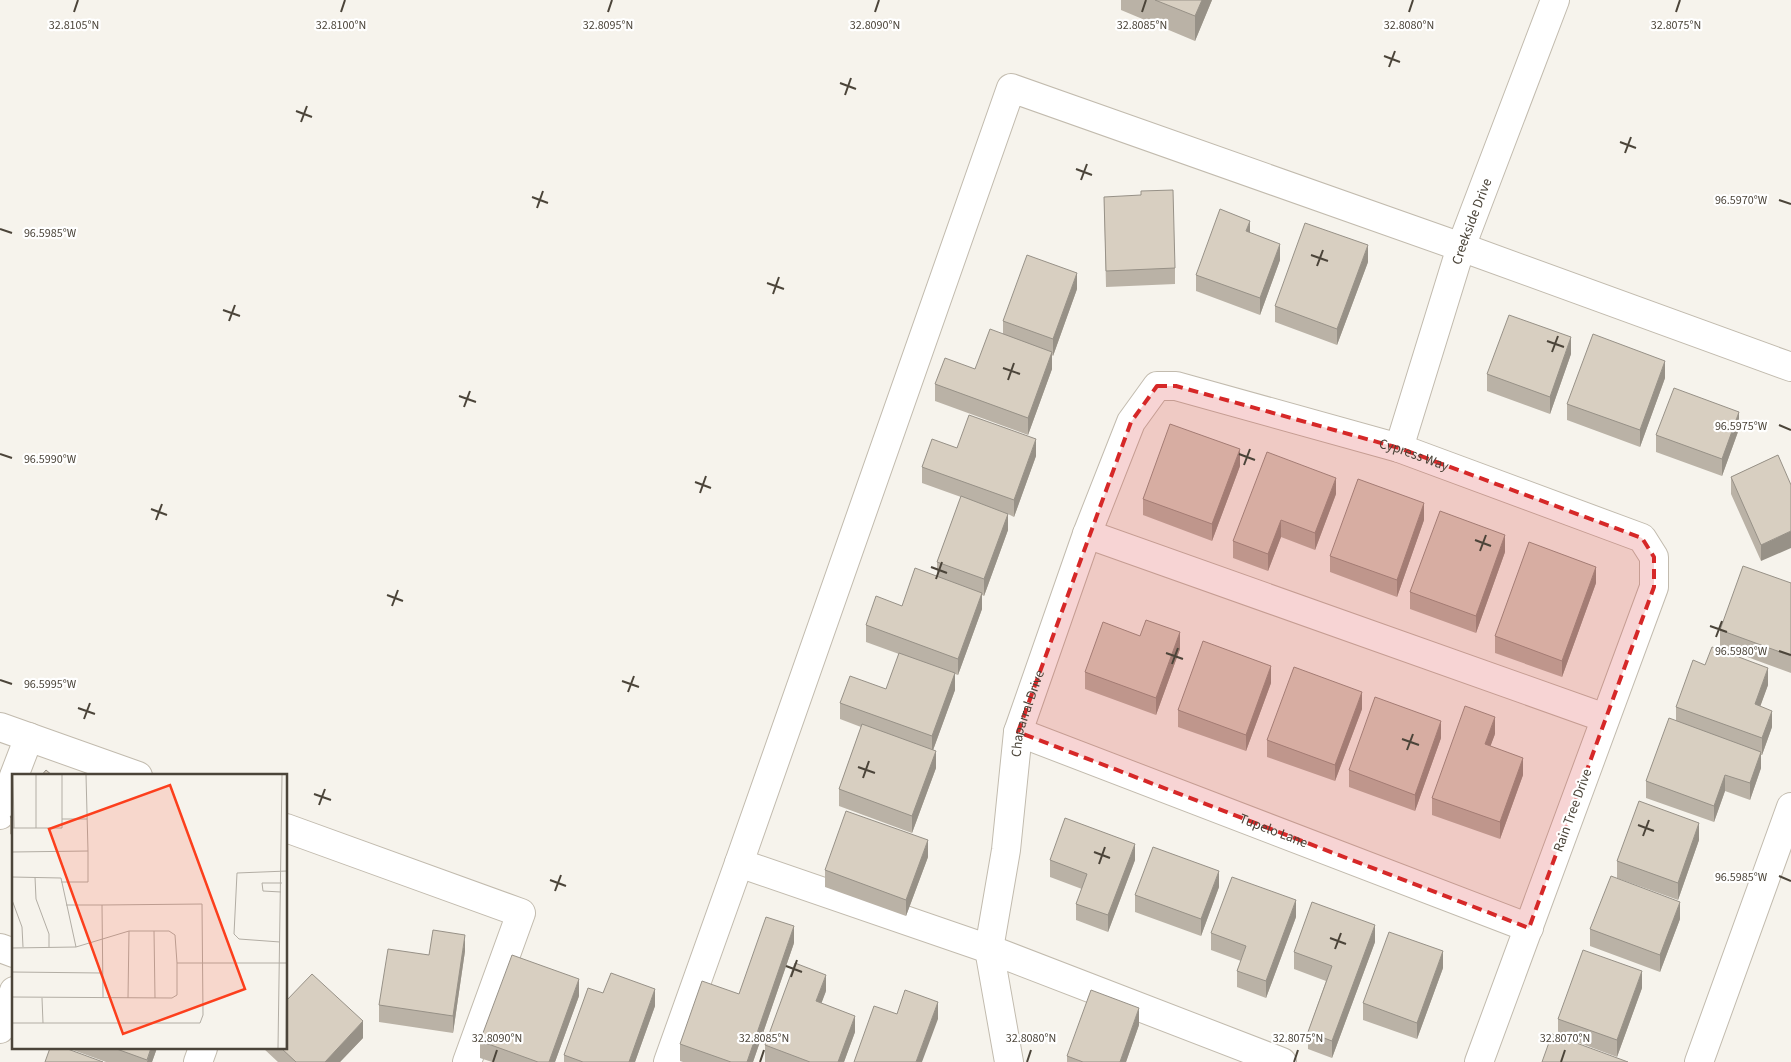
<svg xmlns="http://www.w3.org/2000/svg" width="1791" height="1062" font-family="'Source Sans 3',sans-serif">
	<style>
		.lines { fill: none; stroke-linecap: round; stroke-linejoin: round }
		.minor-casing { stroke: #c2bbae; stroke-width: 30 }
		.minor { stroke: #fff; stroke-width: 28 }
		.wall { fill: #bab2a6 }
		.shaded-wall { fill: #979187 }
		.building { fill: #d8cfc1; stroke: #979187 }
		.marked { fill: #d62828; fill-opacity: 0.2; stroke: #d62828; stroke-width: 4; stroke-dasharray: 10 6; stroke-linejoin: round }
		.ticks { fill: none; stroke: #4b4439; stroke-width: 2 }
		.labels { text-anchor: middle; stroke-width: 4.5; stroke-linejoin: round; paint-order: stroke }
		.street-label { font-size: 14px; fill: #4b4439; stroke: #fff }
		.inset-road { fill: none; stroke: #b2ada4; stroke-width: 1 }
		.view { fill: #fc3f1d; fill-opacity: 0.15; stroke: #fc3f1d; stroke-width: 2.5 }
		.inset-edge { fill: none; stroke: #4b4439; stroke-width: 2.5 }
		.ticks-label { font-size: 12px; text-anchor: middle; fill: #4b4439; stroke: #fff; stroke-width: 4.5; stroke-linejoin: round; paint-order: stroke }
	</style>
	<rect width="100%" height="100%" fill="#f6f3ec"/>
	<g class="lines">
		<defs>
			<g id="minor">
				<path id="s1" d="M1399 448 1461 247 1555 0"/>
				<path d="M1087 534 1605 718"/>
				<path d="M0 727 138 776"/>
				<path id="s2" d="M1018 732 1529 928"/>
				<path d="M14 776 29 737"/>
				<path d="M0 815 14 777"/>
				<path d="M286 828 521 913 467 1062"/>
				<path d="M0 948 14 953"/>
				<path d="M0 1029 14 991"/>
				<path d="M198 1062 203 1048"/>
				<path d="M668 1062 739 863"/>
				<path id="s3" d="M1009 1062 989 949 1006 850 1018 732 1087 534 1131 422 1157 386H1176L1399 448 1642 538 1654 557V587L1479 1062"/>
				<path d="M1282 1062 989 949 739 863 1011 88 1461 247 1791 367"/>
				<path d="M1699 1062 1791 807"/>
			</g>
		</defs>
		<use href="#minor" class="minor-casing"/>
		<use href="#minor" class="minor"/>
	</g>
	<path class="wall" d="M1121 0H1212L1195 41 1121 10Z
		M1104 197 1175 268V284L1106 287Z
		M1250 233 1280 260 1260 315 1196 291V275Z
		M1368 262 1337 345 1275 322V306Z
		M1077 289 1053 356 1052 355V369L1028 435 935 401V384L975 369 1003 334V321Z
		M1571 354 1550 414 1487 391V374Z
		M1665 378 1640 447 1567 420V404Z
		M1739 429 1722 476 1656 452V435Z
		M957 448 1036 456 1014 517 1008 514V530L984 596 982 595V609L958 675 955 674V690L933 750 936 768 912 833 839 806V789L861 727 840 719V703L886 689 899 654 866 642V625L902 606 937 576V562L961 497 922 483V467Z
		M1778 455 1761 561 1731 494V477Z
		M1240 466 1212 541 1143 515V499Z
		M1336 494 1315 550 1281 537 1268 571 1233 558V541Z
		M1424 520 1397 597 1330 572V556Z
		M1505 552 1476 633 1410 609V592Z
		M1596 583 1562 677 1495 653V636Z
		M1791 583V673L1720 647V630Z
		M1140 636 1180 649 1156 715 1085 689V672Z
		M1705 665 1768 685 1760 706 1772 727 1762 755H1761V768L1750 800 1725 791 1714 822 1646 798V781L1676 720V707Z
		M1271 683 1246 751 1178 727V710Z
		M1362 709 1335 781 1267 757V740Z
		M1495 734 1490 746 1523 775 1500 839 1432 815V798Z
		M1441 738 1415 811 1349 787V770Z
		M14 812V836L10 834V817Z
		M1699 840 1678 900 1617 878V861Z
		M928 857 906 916 825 887V870Z
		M1050 860H1135L1108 932 1076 920V904L1082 889 1050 877Z
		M1219 887 1201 936 1135 912V895Z
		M1296 917 1266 998 1237 987V971L1241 961 1211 950V933Z
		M1680 919 1660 972 1590 946V929Z
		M1375 942 1332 1058 1308 1049V1032L1326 981 1294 969V952Z
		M794 943 753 1062H683L680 1061V1044L739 994Z
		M465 951 453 1033 379 1022V1005L429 955Z
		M1443 968 1417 1039 1363 1020V1003Z
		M1642 988 1617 1057 1558 1035V1019Z
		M826 991 821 1003 855 1032 844 1062H765V1045Z
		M603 993 655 1006 635 1062H564V1055Z
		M579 996 555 1062H492L480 1058V1041Z
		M1139 1025 1126 1062H1067V1056Z
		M363 1038 340 1062H278L263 1048H286Z
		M73 1048H157L152 1062H106L73 1050Z"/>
	<path class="shaded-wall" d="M1202 0H1212L1195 41V16Z
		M1250 221V237L1246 231Z
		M1280 244V260L1260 315V298Z
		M1368 245V262L1337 345V329Z
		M1077 273V289L1053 356V339Z
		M1571 337V354L1550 414V397Z
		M1052 352V369L1028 435V418Z
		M1665 361V378L1640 447V430Z
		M1739 412V429L1722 476V459Z
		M1036 439V456L1014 517V500Z
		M1240 449V466L1212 541V524Z
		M1336 478V494L1315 550V533Z
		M1424 503V520L1397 597V580Z
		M1008 514V530L984 596V579Z
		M1281 520V537L1268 571V554Z
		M1791 531V548L1761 561V545Z
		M1505 535V552L1476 633V616Z
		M1596 567V583L1562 677V661Z
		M982 593V609L958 675V659Z
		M1180 632V649L1156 715V698Z
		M1271 666V683L1246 751V735Z
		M1768 668V685L1755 721V704Z
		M955 673V690L932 753V736Z
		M1362 692V709L1335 781V765Z
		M1772 711V727L1762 755V738Z
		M1495 717V734L1485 761V744Z
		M1441 721V738L1415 811V795Z
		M936 751V768L912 833V816Z
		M1761 752V768L1750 800V783Z
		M1523 758V775L1500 839V822Z
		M1725 775V791L1714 822V806Z
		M1699 823V840L1678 900V883Z
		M928 840V857L906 916V900Z
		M1135 844V860L1108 932V915Z
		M1219 871V887L1201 936V919Z
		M1296 900V917L1266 998V981Z
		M1680 902V919L1660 972V955Z
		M1375 925V942L1332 1058V1041Z
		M794 926V943L753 1062H747Z
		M465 935V951L453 1033V1016Z
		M1443 951V968L1417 1039V1023Z
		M1642 971V988L1617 1057V1040Z
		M826 975V991L816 1018V1001Z
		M579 979V996L555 1062H549Z
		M655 989V1006L635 1062H629Z
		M938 1002V1019L922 1062H916Z
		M1139 1008V1025L1126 1062H1120Z
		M855 1016V1032L844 1062H838Z
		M363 1021V1038L340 1062H325Z
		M151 1048H157L152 1062H147Z"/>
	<path class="building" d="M1155 0H1202L1195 16Z
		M1173 190 1175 268 1106 271 1104 197 1141 195V191Z
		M1220 209 1250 221 1246 231 1280 244 1260 298 1196 275Z
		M1305 223 1368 245 1337 329 1275 306Z
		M1027 255 1077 273 1053 339 1003 321Z
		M1509 315 1571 337 1550 397 1487 374Z
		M990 329 1052 352 1028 418 935 384 945 358 975 369Z
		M1593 334 1665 361 1640 430 1567 404Z
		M1674 388 1739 412 1722 459 1656 435Z
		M969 415 1036 439 1014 500 922 467 932 439 957 448Z
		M1170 424 1240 449 1212 524 1143 499Z
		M1267 452 1336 478 1315 533 1281 520 1268 554 1233 541Z
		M1778 455 1791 485V531L1761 545 1731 477Z
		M1358 479 1424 503 1397 580 1330 556Z
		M961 496 1008 514 984 579 937 562Z
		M1440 511 1505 535 1476 616 1410 592Z
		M1529 542 1596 567 1562 661 1495 636Z
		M1743 566 1791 583V656L1720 630Z
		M915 568 982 593 958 659 866 625 876 596 902 606Z
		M1146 620 1180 632 1156 698 1085 672 1103 622 1140 636Z
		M1203 641 1271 666 1246 735 1178 710Z
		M1712 647 1768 668 1755 704 1772 711 1762 738 1676 707 1693 660 1705 665Z
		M899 653 955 673 932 736 840 703 850 676 886 689Z
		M1294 667 1362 692 1335 765 1267 740Z
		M1375 697 1441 721 1415 795 1349 770Z
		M1465 706 1495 717 1485 744 1523 758 1500 822 1432 798Z
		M1669 718 1761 752 1750 783 1725 775 1714 806 1646 781Z
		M862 724 936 751 912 816 839 789Z
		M46 770 53 776H41Z
		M1639 801 1699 823 1678 883 1617 861Z
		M846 811 928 840 906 900 825 870Z
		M14 812V820L10 817Z
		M1065 818 1135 844 1108 915 1076 904 1087 874 1050 860Z
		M1153 847 1219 871 1201 919 1135 895Z
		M1611 876 1680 902 1660 955 1590 929Z
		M1232 877 1296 900 1266 981 1237 971 1246 946 1211 933Z
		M1312 902 1375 925 1332 1041 1308 1032 1332 966 1294 952Z
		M766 917 794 926 747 1062H731L680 1044 702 981 739 994Z
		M433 930 465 935 453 1016 379 1005 388 949 429 955Z
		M1389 932 1443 951 1417 1023 1363 1003Z
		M1583 950 1642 971 1617 1040 1558 1019Z
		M512 955 579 979 549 1062H538L480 1041Z
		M795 963 826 975 816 1001 855 1016 838 1062H810L765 1045Z
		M611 973 655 989 629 1062H583L564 1055 588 988 603 993Z
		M312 974 363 1021 325 1062H296L281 1048H286V1001Z
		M905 990 938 1002 916 1062H854L874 1006 897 1014Z
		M1091 990 1139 1008 1120 1062H1083L1067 1056Z
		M1552 1034 1628 1062H1542Z
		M50 1048H65L103 1062H45Z
		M114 1048H151L147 1060Z"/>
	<path class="marked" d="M1157 386H1176L1399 448 1642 538 1654 557V587L1529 928 1018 732 1131 422Z"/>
	<path class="ticks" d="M74 12 78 0M341 12 345 0M608 12 612 0M875 12 879 0M1142 12 1146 0M1409 12 1413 0M1676 12 1680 0M1384 56 1400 62M1389 67 1395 51M840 83 856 89M845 95 851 78M296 111 312 117M301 122 307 106M1620 142 1636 148M1625 153 1631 137M1076 169 1092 175M1081 180 1087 164M532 197 548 203M1779 200 1791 204M537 208 543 191M0 229 12 233M1311 255 1328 261M1317 266 1323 250M767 283 784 289M773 294 779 277M223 310 240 316M229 321 235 305M1547 341 1564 347M1552 352 1558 336M1003 368 1020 374M1008 380 1014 363M459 396 476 402M464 407 470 391M1779 425 1791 430M0 454 12 458M1239 454 1255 460M1244 465 1250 449M695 482 711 488M700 493 706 476M151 509 167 515M156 520 162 504M1475 540 1491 546M1480 551 1486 535M931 567 947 573M936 579 942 562M387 595 403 601M392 606 398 590M1710 626 1727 632M1716 637 1722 621M1779 651 1791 655M1166 653 1183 659M1172 664 1178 648M0 680 12 684M622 681 639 687M628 692 634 676M78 708 95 714M84 719 90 703M1402 739 1419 745M1407 750 1413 734M858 767 875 773M863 778 869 761M314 794 331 800M319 805 325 789M1638 825 1654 831M1643 836 1649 820M1094 852 1110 858M1099 864 1105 847M1779 876 1791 881M550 880 566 886M555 891 561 875M1330 938 1346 944M1335 949 1341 933M786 966 802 972M791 977 797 960M493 1062 497 1050M760 1062 764 1050M1027 1062 1031 1050M1294 1062 1298 1050M1561 1062 1565 1050"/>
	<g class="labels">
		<g class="street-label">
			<text dy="5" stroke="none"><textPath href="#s1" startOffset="238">Creekside Drive</textPath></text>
			<text dy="5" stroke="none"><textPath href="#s3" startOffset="975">Cypress Way</textPath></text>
			<text dy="5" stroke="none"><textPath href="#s3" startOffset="354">Chaparral Drive</textPath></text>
			<text transform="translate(1572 810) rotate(-70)" y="5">Rain Tree Drive</text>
			<text dy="5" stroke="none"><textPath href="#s2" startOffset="274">Tupelo Lane</textPath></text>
		</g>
	</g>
	<g transform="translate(12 774)">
		<rect width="275" height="275" fill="#f6f3ec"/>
		<path class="inset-road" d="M1 1 2 54M50 45H75M0 54H50V1M24 54V1M0 78 76 77 74 1M0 103 49 104 64 173M23 103 24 125 37 160V173M49 108H76V77M269 118 251 117 250 109H270M0 126 10 153 11 173M54 131H90M142 157 143 224M268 168 227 165 222 160 225 99 275 97M0 174 64 173 117 157H157L163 161 165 189V221L160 224 0 223M165 189H275M0 198 90 199M30 224 31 249M116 224 117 157M0 249H188L191 241 190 130 90 131 91 224M266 274 270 1M274 274 275 143"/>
		<path class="view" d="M158 11 233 215 111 260 37 55Z"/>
		<rect width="275" height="275" class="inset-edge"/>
	</g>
	<g class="ticks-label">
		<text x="74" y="29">32.8105°N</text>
		<text x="341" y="29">32.8100°N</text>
		<text x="608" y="29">32.8095°N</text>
		<text x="875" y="29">32.8090°N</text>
		<text x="1142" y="29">32.8085°N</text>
		<text x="1409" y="29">32.8080°N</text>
		<text x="1676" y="29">32.8075°N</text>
		<text x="1741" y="204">96.5970°W</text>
		<text x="50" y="237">96.5985°W</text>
		<text x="1741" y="430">96.5975°W</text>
		<text x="50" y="463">96.5990°W</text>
		<text x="1741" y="655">96.5980°W</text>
		<text x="50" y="688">96.5995°W</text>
		<text x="1741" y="881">96.5985°W</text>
		<text x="497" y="1042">32.8090°N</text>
		<text x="764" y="1042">32.8085°N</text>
		<text x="1031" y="1042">32.8080°N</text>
		<text x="1298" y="1042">32.8075°N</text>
		<text x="1565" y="1042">32.8070°N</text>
	</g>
</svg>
